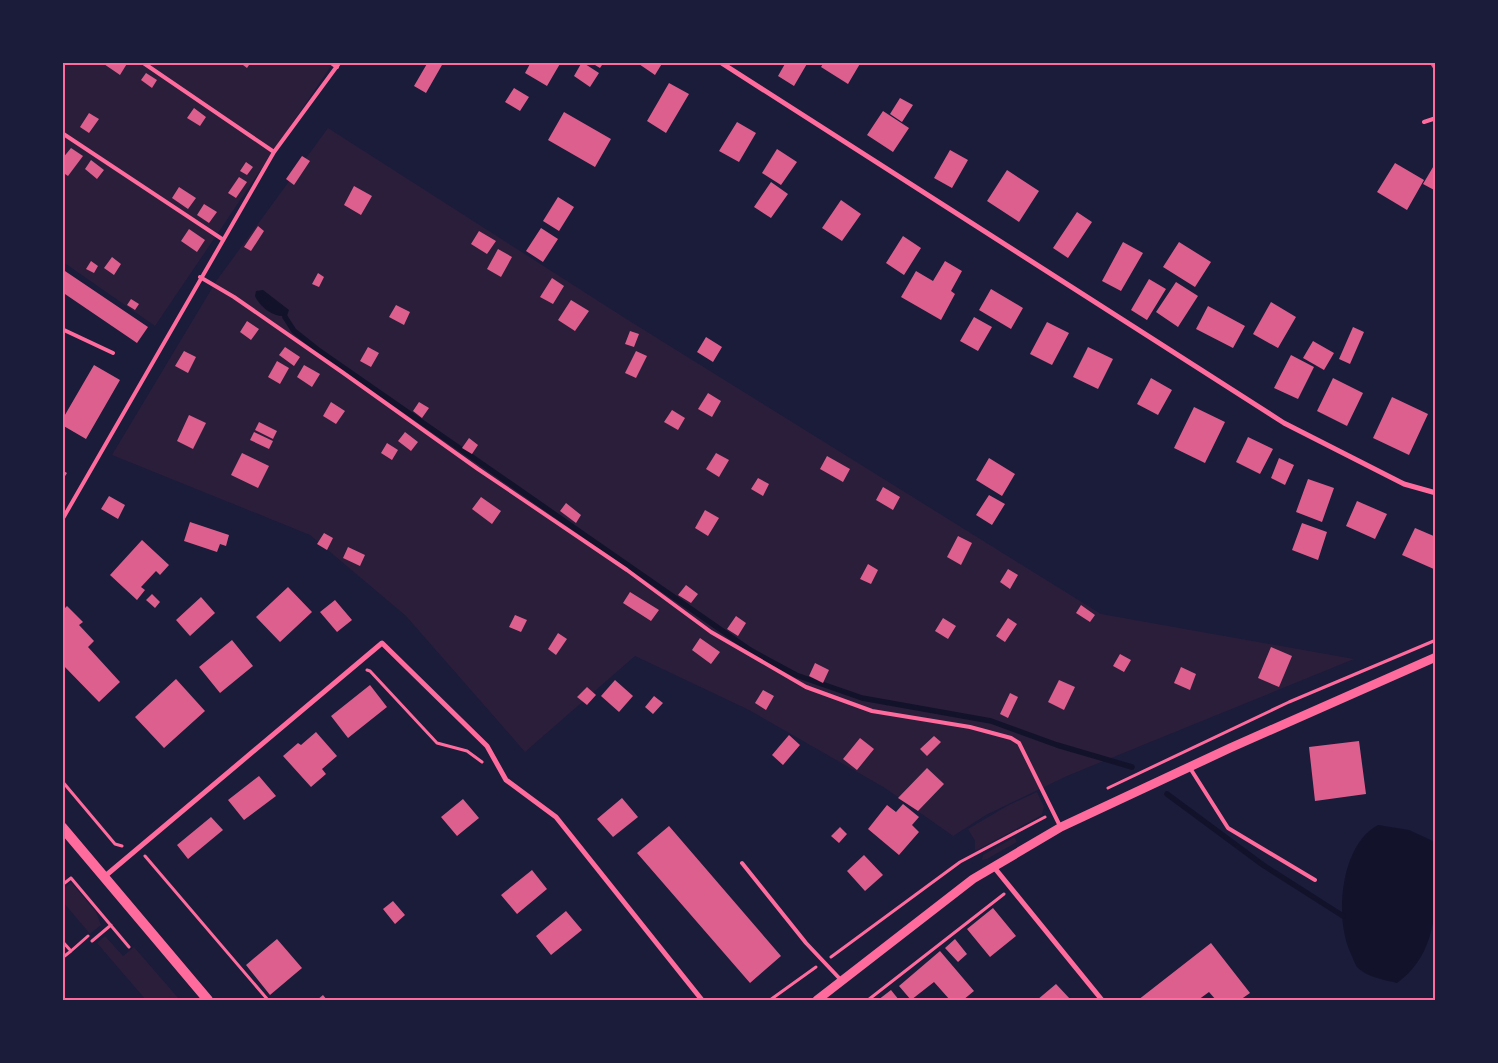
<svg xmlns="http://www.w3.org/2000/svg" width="1498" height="1063" font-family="Rubik,sans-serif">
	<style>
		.green { fill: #2a1e3b }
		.water { fill: #12122b }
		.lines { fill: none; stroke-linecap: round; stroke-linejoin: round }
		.stream { stroke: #12122b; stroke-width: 5.5 }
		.building { fill: #dd5f8e }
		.path { stroke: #ff6b9d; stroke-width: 3 }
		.service { stroke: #ff6b9d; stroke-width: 4 }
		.minor { stroke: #ff6b9d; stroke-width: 5 }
		.tertiary { stroke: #ff6b9d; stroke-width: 9 }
		.secondary { stroke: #ff6b9d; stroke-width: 10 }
		.neatline { fill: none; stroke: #ff6b9d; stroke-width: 2 }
	</style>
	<rect width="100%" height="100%" fill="#1b1b3a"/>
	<path class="green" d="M63 63H333L155 326 63 262Z
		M328 128 628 320 1101 614 1354 659 1067 776 986 815 953 836 885 788 749 710 635 656 525 752 406 616 310 535 112 455 217 280Z
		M1037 792 1044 807 1042 815 975 851V841L968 829 1007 806Z
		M1013 838H1015L1017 842 987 859 982 860 983 855Z
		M71 882 96 912 101 925 90 934 63 902V890Z
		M105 936 123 956 134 947 180 1000H146L97 943Z"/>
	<path class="water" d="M263 290 289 310 287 316C274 318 260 307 255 296L256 291Z
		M1378 825 1409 830 1435 842C1436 892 1443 950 1397 983 1385 980 1367 977 1358 968 1355 965 1353 958 1351 954 1334 919 1340 845 1378 825Z"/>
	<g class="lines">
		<path class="stream" d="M285 317 294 331 318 350 750 650 796 675 862 698 991 721 1057 745 1132 767
			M1167 794 1263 865 1343 916"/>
	</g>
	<path class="building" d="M101 62H128L120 75Z
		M239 62H251L247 68Z
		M428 62H437L442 65 426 93 414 86Z
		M531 62H561L547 86 525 73Z
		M582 62 599 73 590 87 574 76Z
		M590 62H604L600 68Z
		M636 62H663L655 75Z
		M786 62H808L794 86 778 76Z
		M824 62H861L848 84 821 67Z
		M1429 62H1436V73Z
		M146 73 157 80 152 88 141 80Z
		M669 83 689 94 666 133 647 121Z
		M514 88 529 97 520 111 505 102Z
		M900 98 913 105 902 122 890 114Z
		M194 108 206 117 200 126 187 118Z
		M883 111 909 128 893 152 867 135Z
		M564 112 611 139 595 167 548 140Z
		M89 113 99 119 89 133 80 127Z
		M737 122 756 133 739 162 719 151Z
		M71 148 83 156 68 176 62 172V159Z
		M777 149 797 162 781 185 762 173Z
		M950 150 968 160 952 188 934 178Z
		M302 156 310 161 294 185 286 179Z
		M91 160 104 170 97 179 85 169Z
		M246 162 253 167 247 175 240 171Z
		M1436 162V191L1423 184Z
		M1395 163 1424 180 1407 210 1377 192Z
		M1007 170 1039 191 1019 222 987 201Z
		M239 177 247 182 236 198 228 193Z
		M771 182 788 194 771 218 754 207Z
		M354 186 372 196 361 215 344 205Z
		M179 187 196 198 188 209 172 198Z
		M558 197 574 207 559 231 543 221Z
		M841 200 861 214 842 241 822 228Z
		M204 204 217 212 209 223 197 215Z
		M1077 212 1092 222 1068 258 1053 248Z
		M258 226 264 231 251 251 244 247Z
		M541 228 558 239 543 262 526 251Z
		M189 229 205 240 197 252 181 241Z
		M479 231 496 241 487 254 471 244Z
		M903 236 921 248 904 275 886 263Z
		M1123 242 1143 253 1121 291 1102 281Z
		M1179 242 1211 262 1195 287 1163 267Z
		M498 249 512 257 501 277 487 269Z
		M112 257 121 264 114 275 104 268Z
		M91 261 98 266 94 273 86 269Z
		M945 261 962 271 951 291 955 294 941 320 901 297 916 271 933 281Z
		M62 269 148 327 137 343 62 292Z
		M318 273 324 277 319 287 312 284Z
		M552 278 564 286 553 304 540 297Z
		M1149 279 1166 289 1147 320 1131 310Z
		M1176 282 1198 296 1178 327 1156 312Z
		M991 289 1023 308 1011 329 979 310Z
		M131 299 139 304 135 310 127 305Z
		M571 300 589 311 575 331 558 320Z
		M1271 302 1296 317 1278 348 1253 334Z
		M396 305 410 312 404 325 389 317Z
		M1208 306 1245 326 1233 348 1196 329Z
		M974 317 992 327 978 351 960 341Z
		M247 321 259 329 251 340 240 332Z
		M1047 322 1069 333 1052 365 1030 354Z
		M1353 327 1364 332 1350 364 1339 359Z
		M630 331 639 334 634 347 625 344Z
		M706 337 722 347 713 362 697 352Z
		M1313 341 1334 353 1324 370 1303 358Z
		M285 347 300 357 294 366 279 355Z
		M368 347 379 353 371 367 360 361Z
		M1088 347 1113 359 1098 389 1073 377Z
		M184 351 196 357 188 373 175 366Z
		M636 351 647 356 636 378 625 373Z
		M1291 355 1314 367 1298 399 1274 388Z
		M277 361 289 368 280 384 268 377Z
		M94 365 120 380 86 439 62 425V420Z
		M304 365 320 374 312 387 297 377Z
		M1151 378 1172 390 1158 415 1137 404Z
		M1333 378 1363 393 1347 426 1317 411Z
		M708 393 721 401 712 417 698 409Z
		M1392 397 1428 414 1409 455 1373 438Z
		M331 402 345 411 336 424 323 416Z
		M419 402 429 408 422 418 413 411Z
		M1194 407 1225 422 1205 463 1174 448Z
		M672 410 685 418 678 430 664 422Z
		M189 415 206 423 193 449 177 441Z
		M259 422 277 431 273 439 255 430Z
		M254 432 273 441 269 449 250 440Z
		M405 432 418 442 411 451 398 441Z
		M1248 437 1273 449 1260 474 1236 462Z
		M469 438 478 445 472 454 462 448Z
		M387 443 398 450 392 460 381 453Z
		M242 453 269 466 258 488 231 475Z
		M716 453 729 460 719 477 706 469Z
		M827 456 850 469 843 482 820 469Z
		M989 458 1015 474 1002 496 976 480Z
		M1279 458 1294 465 1285 485 1271 478Z
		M62 470 67 473 62 481Z
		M758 478 769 484 763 496 751 489Z
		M1308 479 1334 488 1322 522 1296 512Z
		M883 487 900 497 893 510 876 500Z
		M989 495 1005 504 992 525 976 515Z
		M109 496 125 505 118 519 101 509Z
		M481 497 501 511 492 524 472 509Z
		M1357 501 1387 514 1375 539 1346 526Z
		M566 503 581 515 576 523 560 511Z
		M705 510 719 518 708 536 695 528Z
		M190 522 229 535 226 546 220 544 217 552 184 541Z
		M1302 523 1327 532 1318 560 1292 550Z
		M1415 528 1436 537V570L1402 555Z
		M324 533 333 538 327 550 317 544Z
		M958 536 972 543 961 565 947 557Z
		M142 540 169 565 160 575 156 571 141 587 145 590 137 600 110 575Z
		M348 547 365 555 360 566 343 558Z
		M868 564 878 570 871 584 860 579Z
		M1008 569 1018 575 1010 589 1000 582Z
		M686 585 698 594 691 603 678 595Z
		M288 587 312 612 280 642 256 617Z
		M630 592 659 610 651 621 623 603Z
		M152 594 160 602 155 608 146 600Z
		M201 597 215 613 190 636 176 620Z
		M335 600 352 620 337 632 320 612Z
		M1081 605 1095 615 1090 622 1076 613Z
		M67 606 83 622 79 625 94 641 88 647 120 682 99 702 62 664V611Z
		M515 615 527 620 521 632 509 627Z
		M736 616 746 623 738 636 727 629Z
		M943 618 956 626 948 639 935 631Z
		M1008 618 1017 624 1005 642 996 636Z
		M558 633 567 639 556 655 548 649Z
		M700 638 720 652 711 664 692 650Z
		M232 640 253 666 220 693 199 667Z
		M1271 647 1292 656 1279 687 1258 678Z
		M1120 654 1131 660 1124 672 1113 666Z
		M815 663 829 670 823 683 809 676Z
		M1181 667 1196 674 1190 690 1174 683Z
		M176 679 205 711 164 748 135 717Z
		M615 680 633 696 619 712 601 696Z
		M1059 680 1075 687 1064 710 1048 702Z
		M370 685 387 707 348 738 331 716Z
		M587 687 596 695 587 705 577 697Z
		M763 690 774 696 766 710 755 703Z
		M1010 693 1018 697 1008 718 1000 714Z
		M654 696 663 703 653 714 645 707Z
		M316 732 337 756 322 769 326 774 311 787 283 756 298 743 301 745Z
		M789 735 800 745 783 765 772 755Z
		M934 736 941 742 927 756 920 749Z
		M860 738 874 749 857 770 843 759Z
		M1359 741 1366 794 1315 801 1309 747Z
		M927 768 944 784 918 811 898 798Z
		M259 776 276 796 244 820 228 800Z
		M622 798 638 817 613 837 597 819Z
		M463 799 479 818 457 836 441 817Z
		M903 804 919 817 912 825 919 832 899 855 868 829 887 805 896 812Z
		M211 817 223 830 188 859 177 845Z
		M669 826 781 956 750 983 637 853Z
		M840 827 847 834 839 843 831 836Z
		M864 855 883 875 865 891 847 871Z
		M532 870 547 889 517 914 501 895Z
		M393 901 405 915 395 924 383 909Z
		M993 908 1016 936 990 957 967 929Z
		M566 911 582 930 551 955 536 936Z
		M277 939 302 968 270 995 246 965Z
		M955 939 967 954 958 962 945 948Z
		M1211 943 1250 993 1240 1000H1216L1209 992 1198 1000H1138Z
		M940 951 974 991 963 1000H950L934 982 911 1000 899 986Z
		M1056 984 1071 1000H1037Z
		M891 990 899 1000H878Z
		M323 995 327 1000H317Z"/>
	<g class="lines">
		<path class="path" d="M367 670 370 671 437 743 467 751 482 762
			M62 781 115 844 122 846
			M1108 788 1289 702 1436 640
			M145 856 268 1000
			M71 878 129 947
			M62 885 71 878
			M62 941 71 951 62 958
			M92 941 111 925
			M71 951 88 936
			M831 957 960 862 1045 817
			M770 1000 816 967
			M868 1000 1004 894"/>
		<path class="service" d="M142 62 274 152
			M330 62 337 67
			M1424 122 1436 118
			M62 133 222 239
			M200 277 234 297 342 372 478 469 627 570 711 632 806 687 872 711 970 727 1011 738 1019 743 1060 826
			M62 332 64 330 113 353
			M62 520 274 152 340 62
			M1190 768 1228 828 1315 880
			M742 863 806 943 841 980"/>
		<path class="minor" d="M720 62 1284 423 1404 484 1436 493
			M993 866 1102 1000
			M104 877 382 643 487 746 506 780 556 817 702 1000"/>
		<path class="tertiary" d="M817 1000 973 879 1061 827 1230 748 1436 657"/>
		<path class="secondary" d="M62 827 208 1000"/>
	</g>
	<rect width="1498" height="1063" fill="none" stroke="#1b1b3a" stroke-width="128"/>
	<rect x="64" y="64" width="1370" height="935" class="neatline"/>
</svg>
